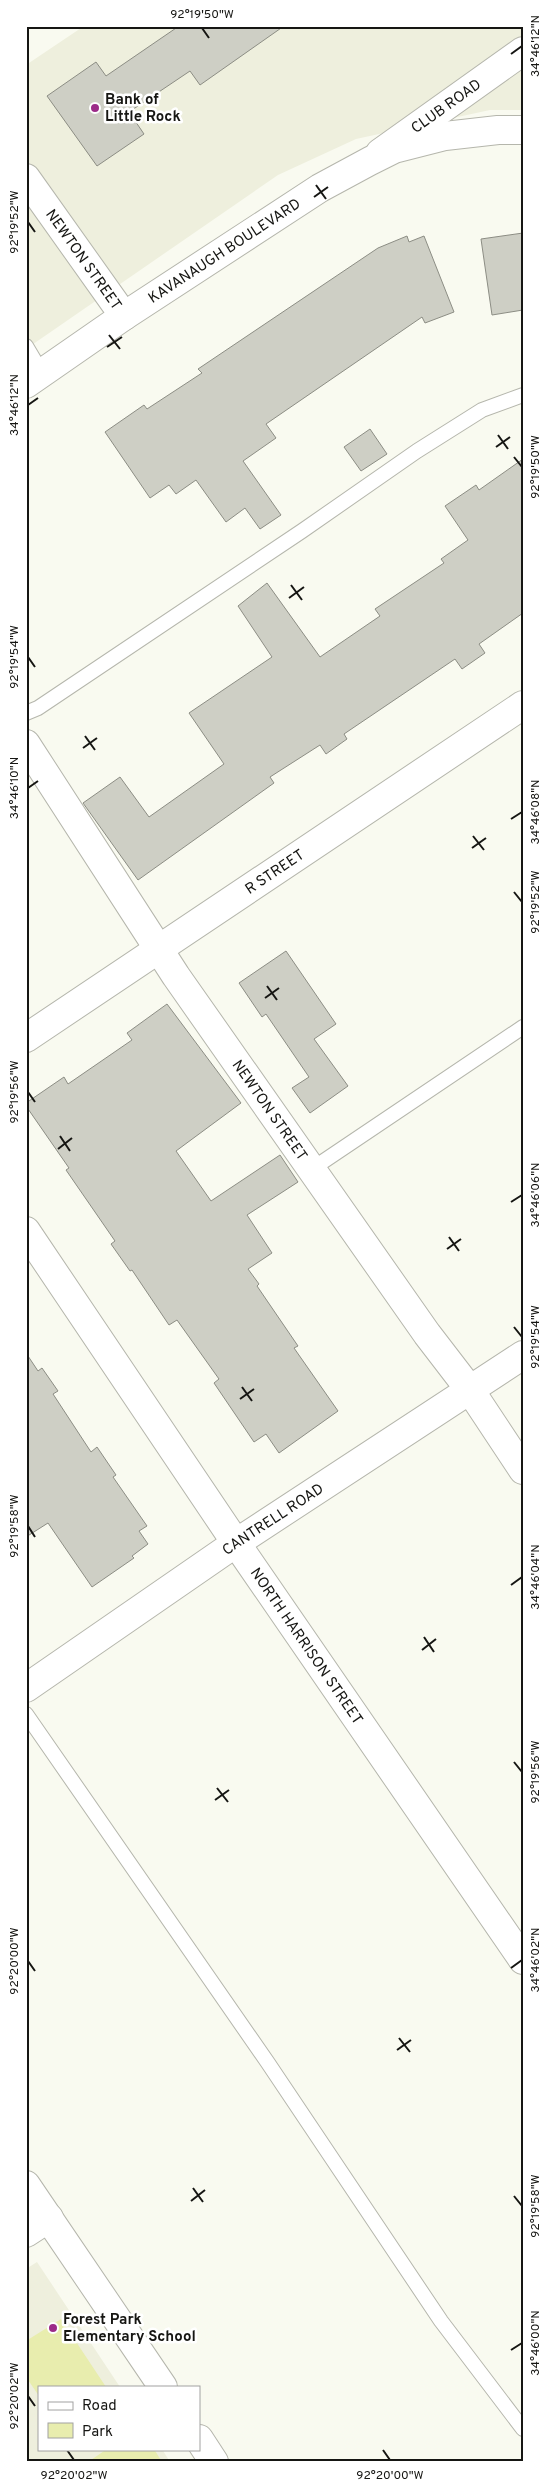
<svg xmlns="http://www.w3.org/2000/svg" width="549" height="2488" font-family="Overpass,sans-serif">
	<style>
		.built { fill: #eeefdd }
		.green { fill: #e8edae }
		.building { fill: #cecfc5; stroke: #8c8d84 }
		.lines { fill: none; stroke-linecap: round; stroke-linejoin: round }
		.lane-casing { stroke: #b5b6ac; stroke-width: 16 }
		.street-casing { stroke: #b5b6ac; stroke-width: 30 }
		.secondary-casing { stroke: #b5b6ac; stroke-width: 30 }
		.primary-casing { stroke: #b5b6ac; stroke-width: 30 }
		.lane { stroke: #fff; stroke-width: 14 }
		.street { stroke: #fff; stroke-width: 28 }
		.secondary { stroke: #fff; stroke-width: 28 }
		.primary { stroke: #fff; stroke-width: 28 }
		.ticks { fill: none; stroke: #161613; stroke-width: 2 }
		.poi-dot { fill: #9c2b88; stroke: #fff; stroke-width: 2 }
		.labels { text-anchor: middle; stroke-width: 5; stroke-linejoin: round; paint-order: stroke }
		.poi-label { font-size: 15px; font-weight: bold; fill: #161613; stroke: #fff; text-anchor: start }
		.street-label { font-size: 15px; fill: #161613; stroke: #fff }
		.neatline { fill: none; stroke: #161613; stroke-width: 2 }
		.ticks-label { font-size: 12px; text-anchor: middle; fill: #161613 }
	</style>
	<rect width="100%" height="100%" fill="#f9faf0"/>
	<path class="built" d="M84 26H523V110H490L356 139 278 175 26 349V65Z
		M37 2262 120 2387H39V2449H162L170 2462H26V2269Z"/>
	<path class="green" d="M61 2319 106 2387H39V2396L26 2377V2341Z
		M107 2449H154L162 2462H88Z"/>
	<path class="building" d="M179 26H284L200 85 190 71 129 112 144 134 97 166 47 96 96 62 106 76Z
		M523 233V310L492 315 481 239Z
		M407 236 409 242 424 236 454 312 425 323 422 317 266 424 276 438 243 461 281 515 260 529 245 508 226 522 196 480 176 494 169 485 150 498 105 432 144 405 147 409 202 373 198 369 378 248Z
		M370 429 387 454 361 471 344 447Z
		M523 459V613L479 644 485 653 462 669 455 659 344 734 347 739 326 754 320 745 270 777 274 783 138 880 83 803 120 777 149 817 224 764 189 713 272 657 238 606 267 583 320 657 380 616 375 609 444 563 441 559 468 540 445 506 476 485 479 490Z
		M286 951 336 1024 314 1039 348 1086 310 1113 292 1088 309 1077 266 1014 262 1017 239 983Z
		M167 1004 241 1103 176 1151 211 1201 280 1155 298 1182 247 1215 272 1253 248 1269 259 1284 257 1286 298 1346 294 1348 338 1411 279 1453 266 1434 254 1442 214 1383 219 1379 177 1320 169 1325 132 1270 130 1271 111 1244 115 1241 66 1170 69 1168 26 1106V1103L64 1077 68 1084 132 1040 127 1033Z
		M26 1353 38 1371 42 1368 58 1391 53 1394 91 1452 97 1447 116 1475 113 1477 147 1526 139 1531 148 1544 132 1556 134 1558 92 1587 48 1523 26 1537Z"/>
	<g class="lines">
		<defs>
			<path id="lane" d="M26 346 42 373
				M26 713 38 708 302 531 417 451 482 410 523 395
				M312 1169 523 1027
				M26 1714 268 2063 441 2321 523 2429"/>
			<g id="street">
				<path id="s1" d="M380 153 523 51"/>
				<path id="s2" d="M26 178 124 316"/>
				<path id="s3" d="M26 744 176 976 427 1334 470 1390 523 1470"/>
				<path id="s4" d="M26 1038 523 705"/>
				<path id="s5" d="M26 1231 236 1543 523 1960"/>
				<path d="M26 2185 163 2387"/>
				<path d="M26 2233 49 2218"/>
				<path d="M199 2439 214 2462"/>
			</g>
			<g id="secondary">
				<path id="s6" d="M26 384 124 316 320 188 370 161 394 149 445 136 498 130H523"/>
			</g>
			<g id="primary">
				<path id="s7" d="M26 1688 236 1543 523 1355"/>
			</g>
		</defs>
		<use href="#lane" class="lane-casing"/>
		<use href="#street" class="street-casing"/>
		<use href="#secondary" class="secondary-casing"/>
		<use href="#primary" class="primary-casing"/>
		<use href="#lane" class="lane"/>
		<use href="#street" class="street"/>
		<use href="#secondary" class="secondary"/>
		<use href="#primary" class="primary"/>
	</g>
	<path class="ticks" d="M202 28 209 38M511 54 522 46M316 185 326 199M314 197 328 187M28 222 35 232M109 335 120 349M107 347 122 337M28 405 38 398M498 435 508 449M496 447 510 437M514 457 522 467M291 585 302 600M289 598 304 587M28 657 35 667M85 736 95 750M83 748 97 738M28 788 38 781M511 819 522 812M473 836 484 850M472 848 486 838M514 892 522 902M267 986 277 1000M265 998 279 988M28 1092 35 1102M60 1136 70 1151M58 1149 72 1138M511 1202 522 1195M449 1237 459 1251M447 1249 461 1239M514 1327 522 1337M242 1387 252 1401M240 1399 254 1389M28 1526 35 1537M511 1585 522 1577M424 1637 434 1652M422 1650 436 1639M514 1762 522 1772M217 1788 228 1802M215 1800 229 1790M28 1961 35 1971M511 1968 522 1960M399 2038 410 2052M397 2050 411 2040M193 2188 203 2202M514 2196 522 2206M191 2201 205 2190M511 2350 522 2343M28 2396 35 2406M67 2450 74 2460M383 2450 390 2460"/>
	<g class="poi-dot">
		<circle cx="95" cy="108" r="5"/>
		<circle cx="53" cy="2328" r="5"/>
	</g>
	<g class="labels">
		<g class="poi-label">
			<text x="105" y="104">Bank of<tspan x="105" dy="17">Little Rock</tspan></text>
			<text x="63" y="2324">Forest Park<tspan x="63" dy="17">Elementary School</tspan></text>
		</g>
		<g class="street-label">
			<text dy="5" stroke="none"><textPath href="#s1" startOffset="81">CLUB ROAD</textPath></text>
			<text dy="5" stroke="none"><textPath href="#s6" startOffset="239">KAVANAUGH BOULEVARD</textPath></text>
			<text dy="5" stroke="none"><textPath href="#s2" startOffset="100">NEWTON STREET</textPath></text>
			<text dy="5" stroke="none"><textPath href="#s4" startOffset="299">R STREET</textPath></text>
			<text dy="5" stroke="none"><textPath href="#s3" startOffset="440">NEWTON STREET</textPath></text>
			<text dy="5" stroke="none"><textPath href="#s7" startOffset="299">CANTRELL ROAD</textPath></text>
			<text dy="5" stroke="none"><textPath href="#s5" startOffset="501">NORTH HARRISON STREET</textPath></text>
		</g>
	</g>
	<rect width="549" height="2488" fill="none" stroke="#ffffff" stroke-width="55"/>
	<rect x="38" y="2386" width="162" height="65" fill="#ffffff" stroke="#a2a2a1"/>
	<rect x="48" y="2402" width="25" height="8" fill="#ffffff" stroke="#a2a2a1"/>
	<text x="82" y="2410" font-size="15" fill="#161613">Road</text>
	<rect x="48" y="2423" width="25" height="15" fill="#e8edae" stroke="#a2a2a1"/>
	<text x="82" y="2436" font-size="15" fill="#161613">Park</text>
	<rect x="28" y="28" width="494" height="2432" class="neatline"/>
	<g class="ticks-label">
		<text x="202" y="18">92°19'50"W</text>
		<text transform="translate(535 46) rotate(-90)" y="4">34°46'12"N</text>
		<text transform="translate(14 222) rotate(-90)" y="4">92°19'52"W</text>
		<text transform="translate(14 405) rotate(-90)" y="4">34°46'12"N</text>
		<text transform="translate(535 467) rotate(-90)" y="4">92°19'50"W</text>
		<text transform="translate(14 657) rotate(-90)" y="4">92°19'54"W</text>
		<text transform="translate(14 788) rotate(-90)" y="4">34°46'10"N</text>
		<text transform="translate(535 812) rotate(-90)" y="4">34°46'08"N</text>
		<text transform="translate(535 902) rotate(-90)" y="4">92°19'52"W</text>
		<text transform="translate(14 1092) rotate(-90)" y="4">92°19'56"W</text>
		<text transform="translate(535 1195) rotate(-90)" y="4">34°46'06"N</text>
		<text transform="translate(535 1337) rotate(-90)" y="4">92°19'54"W</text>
		<text transform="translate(14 1526) rotate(-90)" y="4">92°19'58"W</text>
		<text transform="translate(535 1577) rotate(-90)" y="4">34°46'04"N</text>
		<text transform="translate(535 1772) rotate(-90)" y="4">92°19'56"W</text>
		<text transform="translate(535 1960) rotate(-90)" y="4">34°46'02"N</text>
		<text transform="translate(14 1961) rotate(-90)" y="4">92°20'00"W</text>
		<text transform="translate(535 2206) rotate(-90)" y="4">92°19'58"W</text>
		<text transform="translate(535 2343) rotate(-90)" y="4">34°46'00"N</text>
		<text transform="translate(14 2396) rotate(-90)" y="4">92°20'02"W</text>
		<text x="74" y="2479">92°20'02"W</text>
		<text x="390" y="2479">92°20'00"W</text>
	</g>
</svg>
